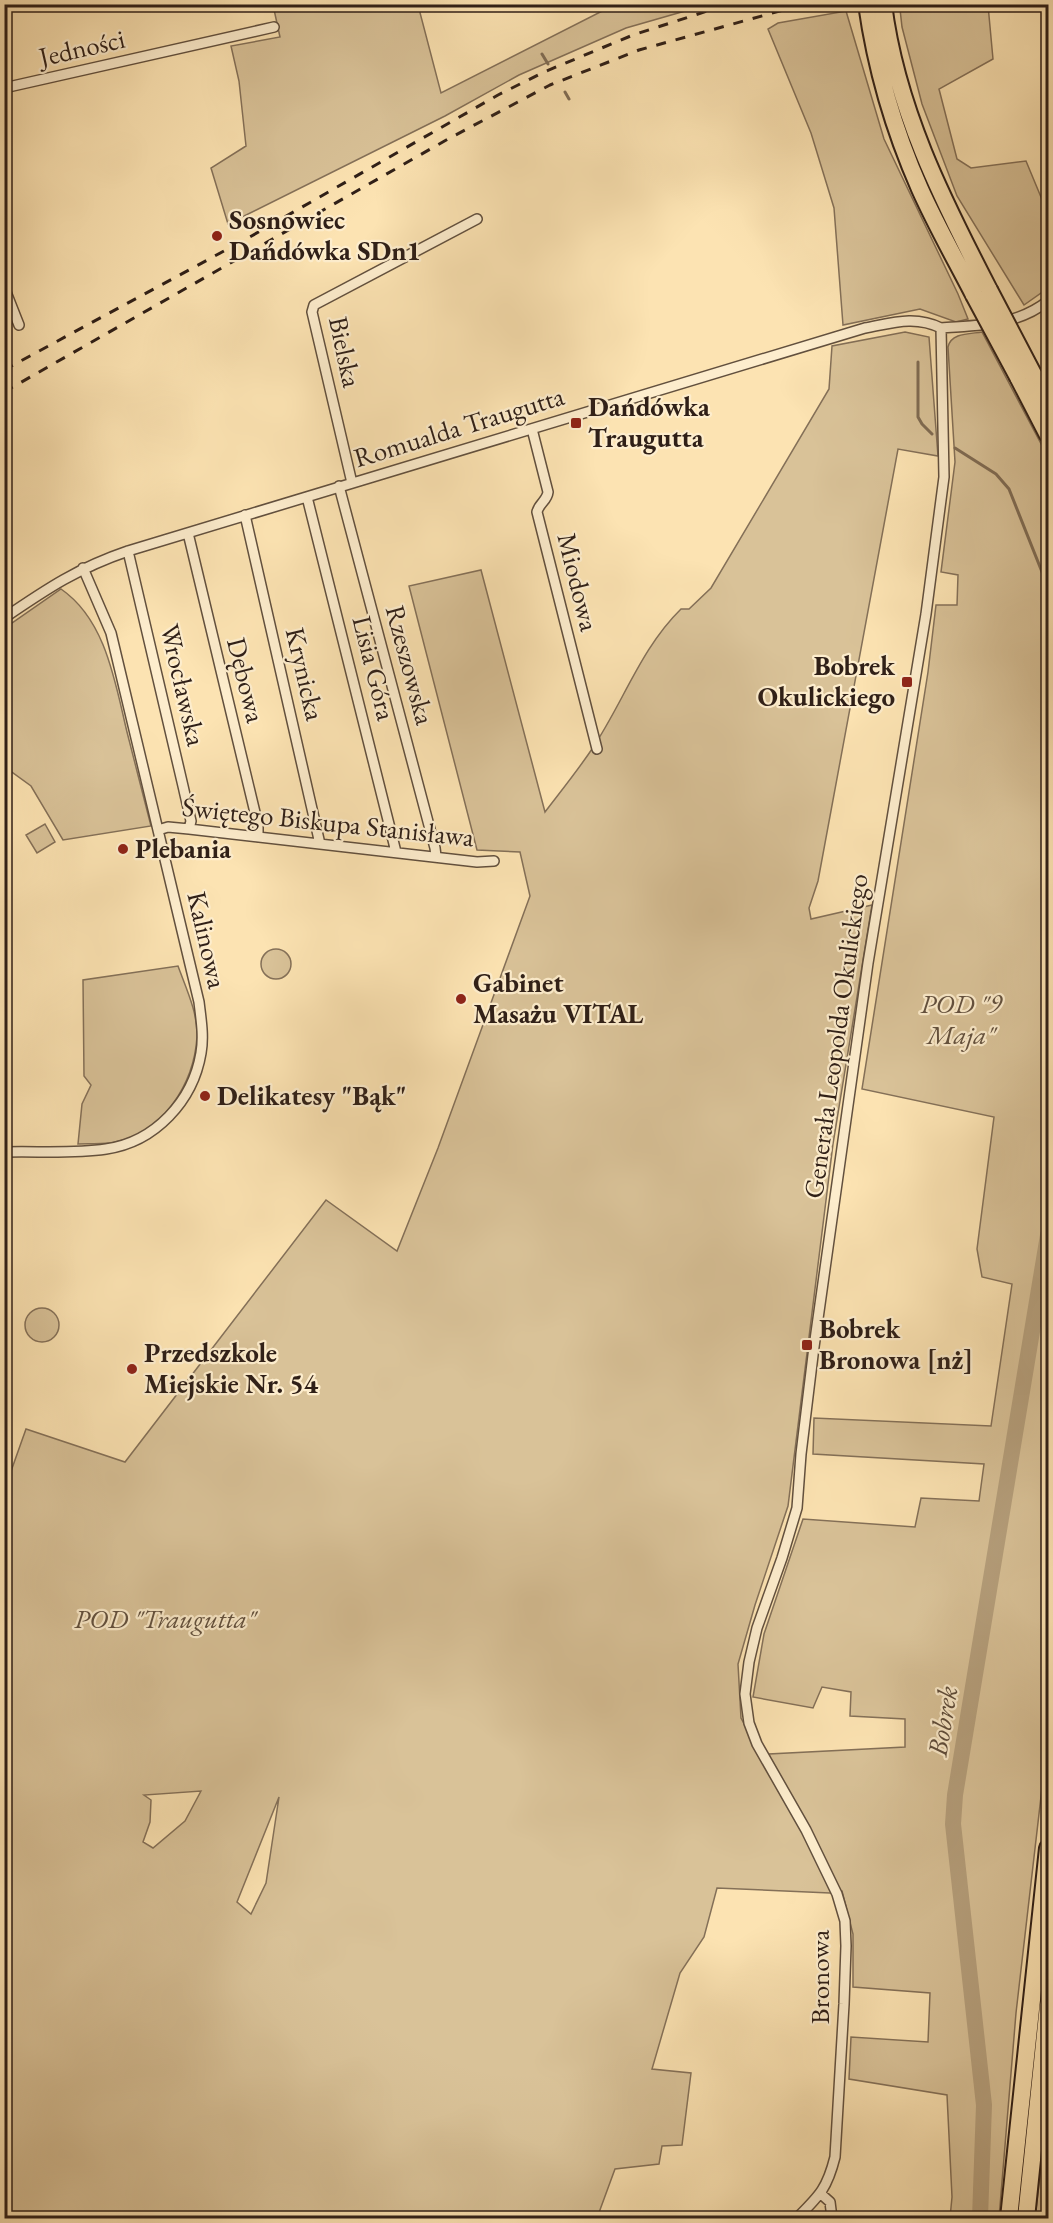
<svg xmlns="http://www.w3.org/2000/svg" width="1053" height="2223" font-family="'EB Garamond',serif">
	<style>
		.green { fill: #d9c298; stroke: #847058; stroke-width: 1.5; fill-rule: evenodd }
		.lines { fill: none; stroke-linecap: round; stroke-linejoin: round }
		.stream { stroke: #806c54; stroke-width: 3 }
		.river { stroke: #b6a07d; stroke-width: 16 }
		.street-casing { stroke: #62503e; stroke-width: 12 }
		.highway-casing { stroke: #2f1f17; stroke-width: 20 }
		.street { stroke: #fdedcd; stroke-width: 9 }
		.highway { stroke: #fce3b2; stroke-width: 16 }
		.rail { stroke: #2f1f17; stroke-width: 3; stroke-dasharray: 10 10; stroke-linecap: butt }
		.highway-bridge-casing { stroke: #2f1f17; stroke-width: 20; stroke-linecap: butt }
		.highway-bridge { stroke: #fce3b2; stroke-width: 16 }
		.poi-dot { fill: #8f2418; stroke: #fdedcd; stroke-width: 2 }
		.labels { text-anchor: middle; stroke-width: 4.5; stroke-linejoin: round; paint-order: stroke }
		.street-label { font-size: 27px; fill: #2f1f17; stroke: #fdedcd }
		.poi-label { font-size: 27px; font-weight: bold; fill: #2f1f17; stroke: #fdedcd; text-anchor: start }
		.park-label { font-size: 27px; font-style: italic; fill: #62503e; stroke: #fdedcd }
		.water-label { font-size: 28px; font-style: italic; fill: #5e4c3b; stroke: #fdedcd }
	</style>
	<rect width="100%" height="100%" fill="#fce3b2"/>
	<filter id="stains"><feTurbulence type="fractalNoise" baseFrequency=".00333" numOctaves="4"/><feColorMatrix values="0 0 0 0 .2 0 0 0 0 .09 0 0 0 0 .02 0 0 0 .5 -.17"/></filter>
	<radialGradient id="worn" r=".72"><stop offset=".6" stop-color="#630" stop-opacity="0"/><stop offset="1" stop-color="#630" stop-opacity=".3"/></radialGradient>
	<path class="green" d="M919 4 988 5 993 59 939 89 957 159 971 168 1026 161 1048 214V288L1024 305 957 196 922 104 902 27 900 9Z
		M273 5H418L441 93 614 5H706L626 28 519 75 445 116 228 224 211 168 246 146 239 81 231 46 280 37Z
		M846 11 884 139 958 294 968 319 956 322 920 309 843 325 834 208 811 133 768 29 778 23Z
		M905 332 929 337 938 456 898 449 818 881 809 908 811 919 872 905 833 1144 788 1506 755 1605 738 1664 741 1718 779 1789 769 1754 905 1747V1719L850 1716 851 1692 822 1687 813 1708 753 1697 764 1634 803 1519 915 1527 921 1498 979 1501 984 1464 813 1454 814 1418 991 1426 1012 1284 982 1277 977 1249 994 1117 862 1089 928 672 936 605H957L958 575 941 572 955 462 948 347C951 333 969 334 982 332L1048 457V1736L1016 2013 999 2218H950L952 2197 947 2095 849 2079 851 2037 928 2042 930 1993 853 1987V1934L842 1891 830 1893 717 1888 704 1937 680 1973 652 2069 691 2073 682 2145 662 2146 659 2164 615 2169 597 2218H5L4 1491 26 1429 125 1462 326 1200 397 1251 438 1148 530 896 520 852 477 850 409 586 481 570 545 812C561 791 578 770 592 749 623 703 641 648 681 609H689L711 588 829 389 832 346ZM201 1791 185 1821 153 1848 143 1842 150 1822 151 1800 144 1795ZM279 1797 266 1883 251 1914 237 1902Z
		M61 589C106 620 115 682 127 732 135 763 143 795 151 826L63 840 31 786 5 767V628Z
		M45 824 55 842 37 853 26 835Z
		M261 964a15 15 0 1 1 30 0a15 15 0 1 1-30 0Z
		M178 966C186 988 198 1013 197 1037 194 1083 163 1134 115 1142 103 1145 90 1143 78 1144L82 1104 91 1085 84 1076 83 980Z
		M25 1325a17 17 0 1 1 34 0a17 17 0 1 1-34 0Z
		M1048 2109V2218H1035Z"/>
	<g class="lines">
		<path class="stream" d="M542 54 548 64
			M565 92 569 99
			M918 362V417L922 424 932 434
			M955 448 996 474 1009 489 1048 587"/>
		<path class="river" d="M980 2218 984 2105 953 1824 955 1795 1048 1235"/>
		<defs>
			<path id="street" d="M4 88 274 27
				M4 287 19 325
				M941 328C980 325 1016 326 1048 301
				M532 429 548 492C547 501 539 503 537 512L597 749
				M352 483 312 312 314 305 477 219
				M339 486 435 848 436 856
				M307 497 396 852
				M245 515 320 844
				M188 533 258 825V837
				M128 551 183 786 191 821 189 829
				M4 618C48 588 78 568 128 551L865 328C892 323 915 315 941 328
				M158 830 168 827 189 829 477 862 494 861
				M4 1152C38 1151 73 1154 106 1149 155 1142 193 1101 201 1053 204 1036 201 1019 199 1002L111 633 83 568
				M821 2194 830 2202 832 2218
				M797 2218C819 2196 827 2189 835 2157L844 2004 846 1946 845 1921 837 1894 806 1830 757 1744 749 1723 745 1694 749 1662 757 1628 782 1558 797 1508 801 1454 814 1347 868 963 926 614 944 477 941 328"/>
			<path id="highway" d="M867 4C876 68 894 130 920 189 936 225 956 260 974 295
				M883 4C896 108 942 199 989 290
				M1033 374 1048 404
				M1018 377 1048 435
				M1009 2218 1048 1848
				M1026 2218 1048 2005"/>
		</defs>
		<use href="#street" class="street-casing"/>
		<use href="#highway" class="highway-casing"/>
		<use href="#street" class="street"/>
		<use href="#highway" class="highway"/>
		<path class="rail" d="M4 370 248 238 498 95 544 72 633 35 729 4
			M4 392 448 139 550 85 639 50 805 4"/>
		<defs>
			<path id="highway-bridge" d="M989 290 1033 374
				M974 295 1018 377"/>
		</defs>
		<use href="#highway-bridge" class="highway-bridge-casing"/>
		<use href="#highway-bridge" class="highway-bridge"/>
	</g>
	<g class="poi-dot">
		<circle cx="217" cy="236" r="6"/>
		<rect x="570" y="417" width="12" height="12" rx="3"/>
		<rect x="901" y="676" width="12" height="12" rx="3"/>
		<circle cx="123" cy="849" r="6"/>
		<circle cx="461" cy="999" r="6"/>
		<circle cx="205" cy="1096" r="6"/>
		<rect x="801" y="1339" width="12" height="12" rx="3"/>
		<circle cx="132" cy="1369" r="6"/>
	</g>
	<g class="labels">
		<g class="street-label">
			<text transform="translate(82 48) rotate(-13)" y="9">Jedności</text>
			<text transform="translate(345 352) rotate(78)" y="9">Bielska</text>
			<text transform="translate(459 427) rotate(-17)" y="9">Romualda Traugutta</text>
			<text transform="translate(578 582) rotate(76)" y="9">Miodowa</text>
			<text transform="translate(410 665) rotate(75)" y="9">Rzeszowska</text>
			<text transform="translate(374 668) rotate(76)" y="9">Lisia Góra</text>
			<text transform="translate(305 674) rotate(77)" y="9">Krynicka</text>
			<text transform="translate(246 680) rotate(76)" y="9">Dębowa</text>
			<text transform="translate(183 685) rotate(77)" y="9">Wrocławska</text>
			<text transform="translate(328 822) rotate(6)" y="9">Świętego Biskupa Stanisława</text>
			<text transform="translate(207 940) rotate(77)" y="9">Kalinowa</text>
			<text transform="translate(836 1036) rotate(-82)" y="9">Generała Leopolda Okulickiego</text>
			<text transform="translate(820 1977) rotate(-90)" y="9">Bronowa</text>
		</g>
		<g class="poi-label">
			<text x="229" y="229">Sosnowiec<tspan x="229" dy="31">Dańdówka SDn1</tspan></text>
			<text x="588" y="416">Dańdówka<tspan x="588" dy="31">Traugutta</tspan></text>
			<text x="895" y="675" text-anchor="end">Bobrek<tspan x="895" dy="31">Okulickiego</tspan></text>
			<text x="135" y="858">Plebania</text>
			<text x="473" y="992">Gabinet<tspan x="473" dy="31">Masażu VITAL</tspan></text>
			<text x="217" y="1105">Delikatesy "Bąk"</text>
			<text x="819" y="1338">Bobrek<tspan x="819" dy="31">Bronowa [nż]</tspan></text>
			<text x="144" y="1362">Przedszkole<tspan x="144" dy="31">Miejskie Nr. 54</tspan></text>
		</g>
		<g class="park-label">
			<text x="961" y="1013">POD "9<tspan x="961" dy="31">Maja"</tspan></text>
			<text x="165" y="1628">POD "Traugutta"</text>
		</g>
		<g class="water-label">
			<text transform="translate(942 1721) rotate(-81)" y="10">Bobrek</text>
		</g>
	</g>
	<rect width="1053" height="2223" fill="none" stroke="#fce3b2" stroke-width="24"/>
	<rect x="6" y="6" width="1041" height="2211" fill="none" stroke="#2f1f17" stroke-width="3"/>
	<rect x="12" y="12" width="1029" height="2199" fill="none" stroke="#2f1f17" stroke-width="1.5"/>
	<rect width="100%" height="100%" filter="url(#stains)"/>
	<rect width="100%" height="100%" fill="url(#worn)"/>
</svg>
